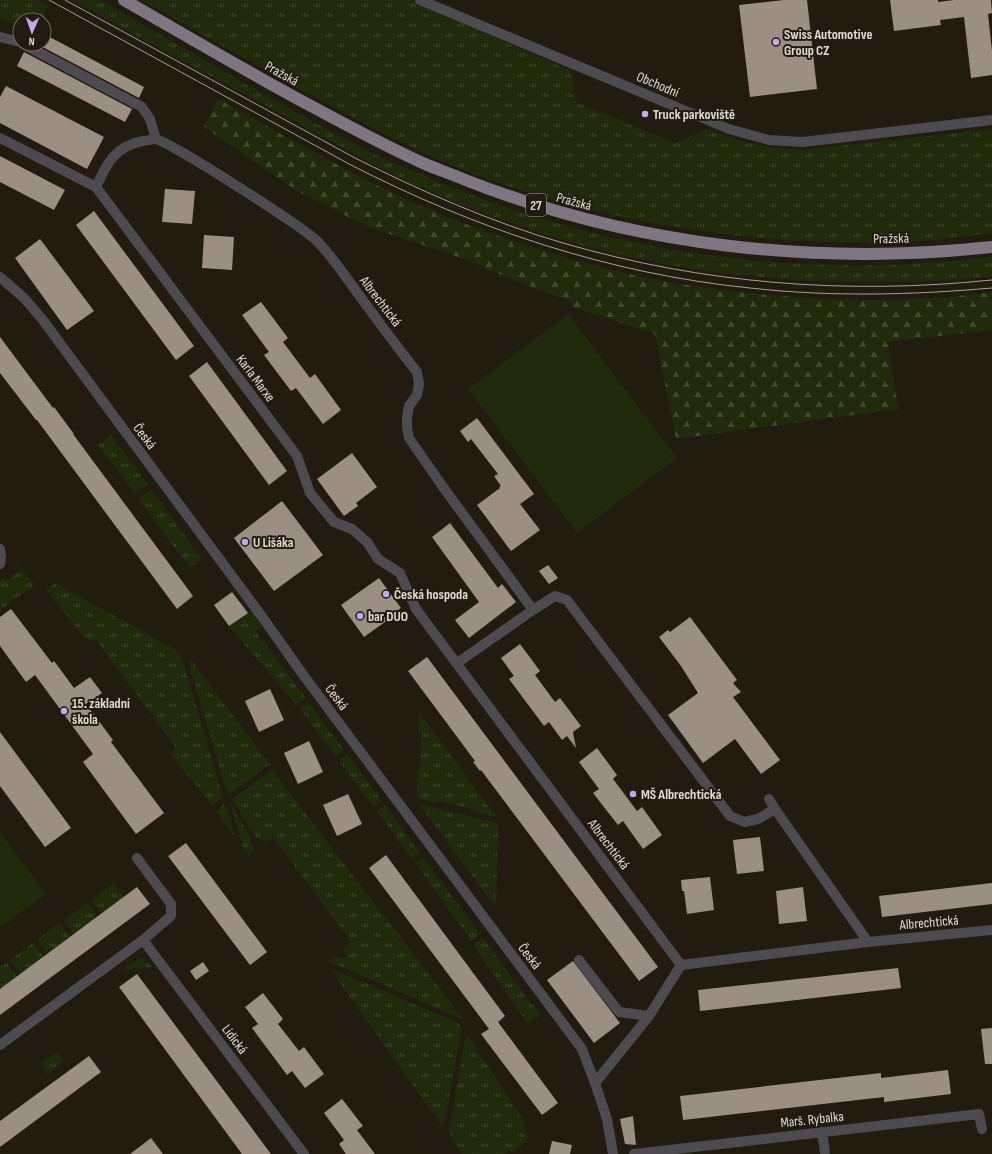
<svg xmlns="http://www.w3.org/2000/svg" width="992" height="1154" font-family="'Sofia Sans Condensed',sans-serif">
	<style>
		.grass { fill: url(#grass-tufts) }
		.forest { fill: url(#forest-firs) }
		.park { fill: #202b0c }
		.building { fill: #9b8f83 }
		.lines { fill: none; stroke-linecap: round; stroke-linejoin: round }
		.minor { stroke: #4d4a50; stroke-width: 10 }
		.primary { stroke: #7e7783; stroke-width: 12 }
		.tram { stroke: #a5a097; stroke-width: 1 }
		.poi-dot { fill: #c6a6f0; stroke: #221b10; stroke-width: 1.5 }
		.labels { text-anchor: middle; stroke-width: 4; stroke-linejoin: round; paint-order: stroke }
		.shield { fill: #221b10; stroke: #a7a198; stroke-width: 1 }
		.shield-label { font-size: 13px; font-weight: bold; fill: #e0dbd3 }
		.poi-label { font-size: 14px; font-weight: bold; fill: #e0dbd3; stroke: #221b10; text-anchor: start }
		.street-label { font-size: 14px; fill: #e0dbd3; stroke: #221b10 }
	</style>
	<defs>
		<pattern id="grass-tufts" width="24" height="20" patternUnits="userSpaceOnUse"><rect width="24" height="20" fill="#202b0c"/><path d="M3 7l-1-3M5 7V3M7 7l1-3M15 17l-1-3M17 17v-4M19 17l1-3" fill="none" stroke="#40492e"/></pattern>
		<pattern id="forest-firs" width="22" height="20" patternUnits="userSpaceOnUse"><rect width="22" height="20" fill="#202b0c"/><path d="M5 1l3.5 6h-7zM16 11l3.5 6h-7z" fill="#40492e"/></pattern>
	</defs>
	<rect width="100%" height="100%" fill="#221b10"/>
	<path class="grass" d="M0 0H39L49 5 41 20H20V25L0 20Z
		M72 0H100C163 36 226 73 290 109 318 124 346 140 374 154 389 161 404 167 418 173 550 231 691 262 835 265 887 267 940 262 992 257V277C851 289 703 281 567 241 508 223 448 201 392 174 350 153 309 128 267 106 201 71 136 36 72 0Z
		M142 0H410L571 71 576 102 674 143 707 129 748 143 767 147 800 150 992 129V233C964 236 935 241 906 242 789 246 674 233 561 202 519 190 477 177 437 159 401 143 367 125 332 106 268 72 205 36 142 0Z
		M111 435 148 484 135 494 98 445Z
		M151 489 202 559 190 568 138 499Z
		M17 566H19L33 583V586L0 610V580L5 577 8 580 20 570Z
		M55 583 175 649 180 654 184 664 221 790 222 798 213 806 212 805 172 756 171 753 175 749V746L99 644 95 640 85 639 48 592 47 589Z
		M250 611H256L263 625 255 631 306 698 296 705 229 626Z
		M191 660 270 764 230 794 228 793 225 787 190 668V662Z
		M309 703 344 750 336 757 300 709Z
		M420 714 495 815 494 817 476 812 472 809 438 801 436 803 417 798V773L420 765 421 736 419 732 418 715Z
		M347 754 382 801 373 807 339 761Z
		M272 770 464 1020 328 961 335 956 341 959 346 956 344 949 351 942 274 838 265 842 258 838 257 839 232 799Z
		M230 802 251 838 250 843 255 849 249 856 243 848Z
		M224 804 226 806 234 833 233 835 216 811Z
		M385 805 420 853 412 859 377 811Z
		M423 805 497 823 498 827V835L496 900 495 903 492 902 421 807Z
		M423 857 480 934 471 941 415 862Z
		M112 884H115L124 897 101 914 92 900Z
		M88 903 98 917 74 934 64 921 65 919Z
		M60 923 70 937 47 954 38 942V939Z
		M483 938 540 1015 528 1024 473 945Z
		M33 943 44 957 21 974 10 960Z
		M139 958H144L153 967 122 970Z
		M7 963 17 977 0 989V967Z
		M332 970 366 983 460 1024 461 1031 444 1125 440 1123 335 976Z
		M466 1036 469 1037 522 1118 528 1136V1138L525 1142 512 1153 510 1151 505 1154H461L449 1132 465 1040Z
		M56 1052 64 1061 48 1074 40 1064Z"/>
	<path class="forest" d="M218 99C285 135 351 175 421 206 490 235 561 259 634 275 679 285 726 291 772 295 845 302 919 302 992 292V330L888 342 898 409 676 439 655 334 573 307 567 300 515 281 467 260 366 226 297 191 204 127Z"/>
	<path class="park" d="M568 314 677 458 577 533 468 389Z
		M0 832 46 894 0 928Z"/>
	<path class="building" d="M784 0H807L817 89 750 97 739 5Z
		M890 0H938V2L954 0H991L992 13 988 14 992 51V75L971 78 964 17 940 20 941 25 894 31Z
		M44 34 144 87 139 98 37 44H44Z
		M24 52 132 109 125 122 17 66Z
		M6 86 104 137 87 169 0 123V97Z
		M0 156 65 190 54 210 0 182Z
		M165 189 195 191 192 224 162 222Z
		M94 211 194 346 176 360 76 225Z
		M204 235 234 237 232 270 202 268Z
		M40 239 94 311 67 330 15 258Z
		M261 302 288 338 283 342 310 378 315 374 341 410 323 424 296 388 291 391 264 355 269 352 242 315Z
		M0 337 53 408 54 407 74 434H73L193 596 177 609 37 420H36L0 373Z
		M207 362 287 471 269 485 189 376Z
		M477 418 534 494 520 504 540 530 511 551 477 505 500 488 499 487 501 486 494 476 498 474 471 439 468 442 460 431Z
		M352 453 377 487 356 503 358 506 344 516 317 479Z
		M282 501 323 555 274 591 234 538Z
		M450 523 498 588 502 584 516 602 469 638 455 620 479 602 432 537Z
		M548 565 558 578 549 584 539 571Z
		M379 578 401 608 391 615 392 617 364 637 341 605Z
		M232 592 248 613 229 626 214 605Z
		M11 609 52 663 54 661 74 688 90 677 102 693 86 704 113 740 111 742 164 813 136 834 83 762 93 754 35 675 26 682 0 646V617Z
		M690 617 737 680 733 683 741 692 733 697 780 760 761 774 735 739 703 763 668 715 698 693 681 666 659 637 668 630 670 632Z
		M520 644 540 671 535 675 555 702 560 698 581 726 573 732 576 748 567 736 562 740 549 722 544 726 509 679 514 676 501 658Z
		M427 657 658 967 639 981 481 770 480 771 473 762 475 761 408 671Z
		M270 689 284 720 259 732 245 701Z
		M0 732 71 828 45 847 0 786Z
		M309 741 323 772 298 784 284 753Z
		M597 748 617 775 613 779 637 811 642 807 662 835 643 849 623 821 618 825 593 793 599 789 579 762Z
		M348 794 362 824 337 836 323 805Z
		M760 837 764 871 737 874 733 840Z
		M186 843 267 952 250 965 168 856Z
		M386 855 505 1016 498 1022 558 1103 542 1115 481 1034 489 1029 369 868Z
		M710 877 714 910 687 914 684 891H682L681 880Z
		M992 883V904L882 917 879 896Z
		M137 887 150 904 0 1015V989Z
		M803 887 807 921 779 924 776 891Z
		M573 961 620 1023 594 1043 547 980Z
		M203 962 209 971 196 980 190 971Z
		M898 968 901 988 700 1011 698 990Z
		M137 974 271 1154H242L119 987Z
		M263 993 283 1019 278 1024 299 1051 304 1047 324 1074 305 1088 292 1071 287 1075 252 1028 258 1024 245 1007Z
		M992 1028V1064H985L981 1029Z
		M89 1056 101 1072 0 1147V1121Z
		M948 1070 951 1094 884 1102V1097L683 1120 680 1096 881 1073V1078Z
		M342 1099 363 1126 357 1130 375 1154H346L339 1144 344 1140 324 1113Z
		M633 1116 636 1145 625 1144 620 1119Z
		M151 1138 163 1154H130Z
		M552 1141 572 1145 570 1154H549Z"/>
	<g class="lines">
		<path class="minor" d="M420 0 729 129 769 140 803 142 992 120
			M0 37 20 42
			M23 44 142 107 150 119 156 139
			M0 138 96 187 297 456 310 493 334 522 352 529 367 542 378 559 400 573 416 609 681 965 868 942 992 930
			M96 187C107 163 115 146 143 141 147 141 151 139 155 139 168 140 306 229 318 242 333 258 346 277 359 295 378 321 397 347 417 372L419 384 417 395 409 406 407 418V427L409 438 443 487 533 610
			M0 277 24 298 42 319 263 618 304 676 582 1049 595 1083 607 1119 613 1154
			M0 549 1 556 0 564
			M457 663 533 610 555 596 567 600 730 816 744 822 758 819 775 809 868 942
			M769 799 775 809
			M143 940 304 1154
			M579 960 619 1012 649 1016
			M0 1045 143 940 171 916V904L137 858
			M595 1083 649 1016 681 965
			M822 1132 825 1152
			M634 1154 979 1114 982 1129"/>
		<path class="primary" d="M124 0C187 36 249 73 313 107 350 127 387 147 425 164 439 170 454 175 468 181 634 246 815 266 992 247"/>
		<path class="tram" d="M49 0 351 165C476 229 610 274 750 288 830 297 912 295 992 288
			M65 0 355 158C423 192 491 222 563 243 704 284 847 295 992 280"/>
	</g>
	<g class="poi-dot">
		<circle cx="776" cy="42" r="4"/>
		<circle cx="645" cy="114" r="4"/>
		<circle cx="245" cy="542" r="4"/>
		<circle cx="386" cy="594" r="4"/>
		<circle cx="360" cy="616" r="4"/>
		<circle cx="64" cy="711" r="4"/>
		<circle cx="633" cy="794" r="4"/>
	</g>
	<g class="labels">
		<rect class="shield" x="526" y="194" width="20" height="22" rx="3"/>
		<g class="shield-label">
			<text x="536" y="210">27</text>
		</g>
		<g class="poi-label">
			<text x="784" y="39">Swiss Automotive<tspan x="784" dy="16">Group CZ</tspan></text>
			<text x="653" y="119">Truck parkoviště</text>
			<text x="253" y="547">U Lišáka</text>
			<text x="394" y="599">Česká hospoda</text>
			<text x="368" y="621">bar DUO</text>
			<text x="72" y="708">15. základní<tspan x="72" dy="16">škola</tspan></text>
			<text x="641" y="799">MŠ Albrechtická</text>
		</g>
		<g class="street-label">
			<text transform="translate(282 73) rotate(29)" y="5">Pražská</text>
			<text transform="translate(658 84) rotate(23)" y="5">Obchodní</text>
			<text transform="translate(574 201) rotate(15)" y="5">Pražská</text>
			<text transform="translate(891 238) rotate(-1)" y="5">Pražská</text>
			<text transform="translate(381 301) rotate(53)" y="5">Albrechtická</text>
			<text transform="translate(256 378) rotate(53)" y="5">Karla Marxe</text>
			<text transform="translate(145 436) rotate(53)" y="5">Česká</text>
			<text transform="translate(337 697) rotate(53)" y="5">Česká</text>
			<text transform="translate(609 844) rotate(53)" y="5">Albrechtická</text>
			<text transform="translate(929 922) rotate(-5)" y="5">Albrechtická</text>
			<text transform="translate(530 956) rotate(53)" y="5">Česká</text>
			<text transform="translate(235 1039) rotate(53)" y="5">Lidická</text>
			<text transform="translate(812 1119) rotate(-6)" y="5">Marš. Rybalka</text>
		</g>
	</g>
	<g transform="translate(32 32) rotate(182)"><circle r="19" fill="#221b10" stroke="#6e685e"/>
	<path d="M0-3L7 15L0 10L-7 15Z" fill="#c6a6f0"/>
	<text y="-6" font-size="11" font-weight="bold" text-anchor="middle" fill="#e0dbd3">N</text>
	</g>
</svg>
